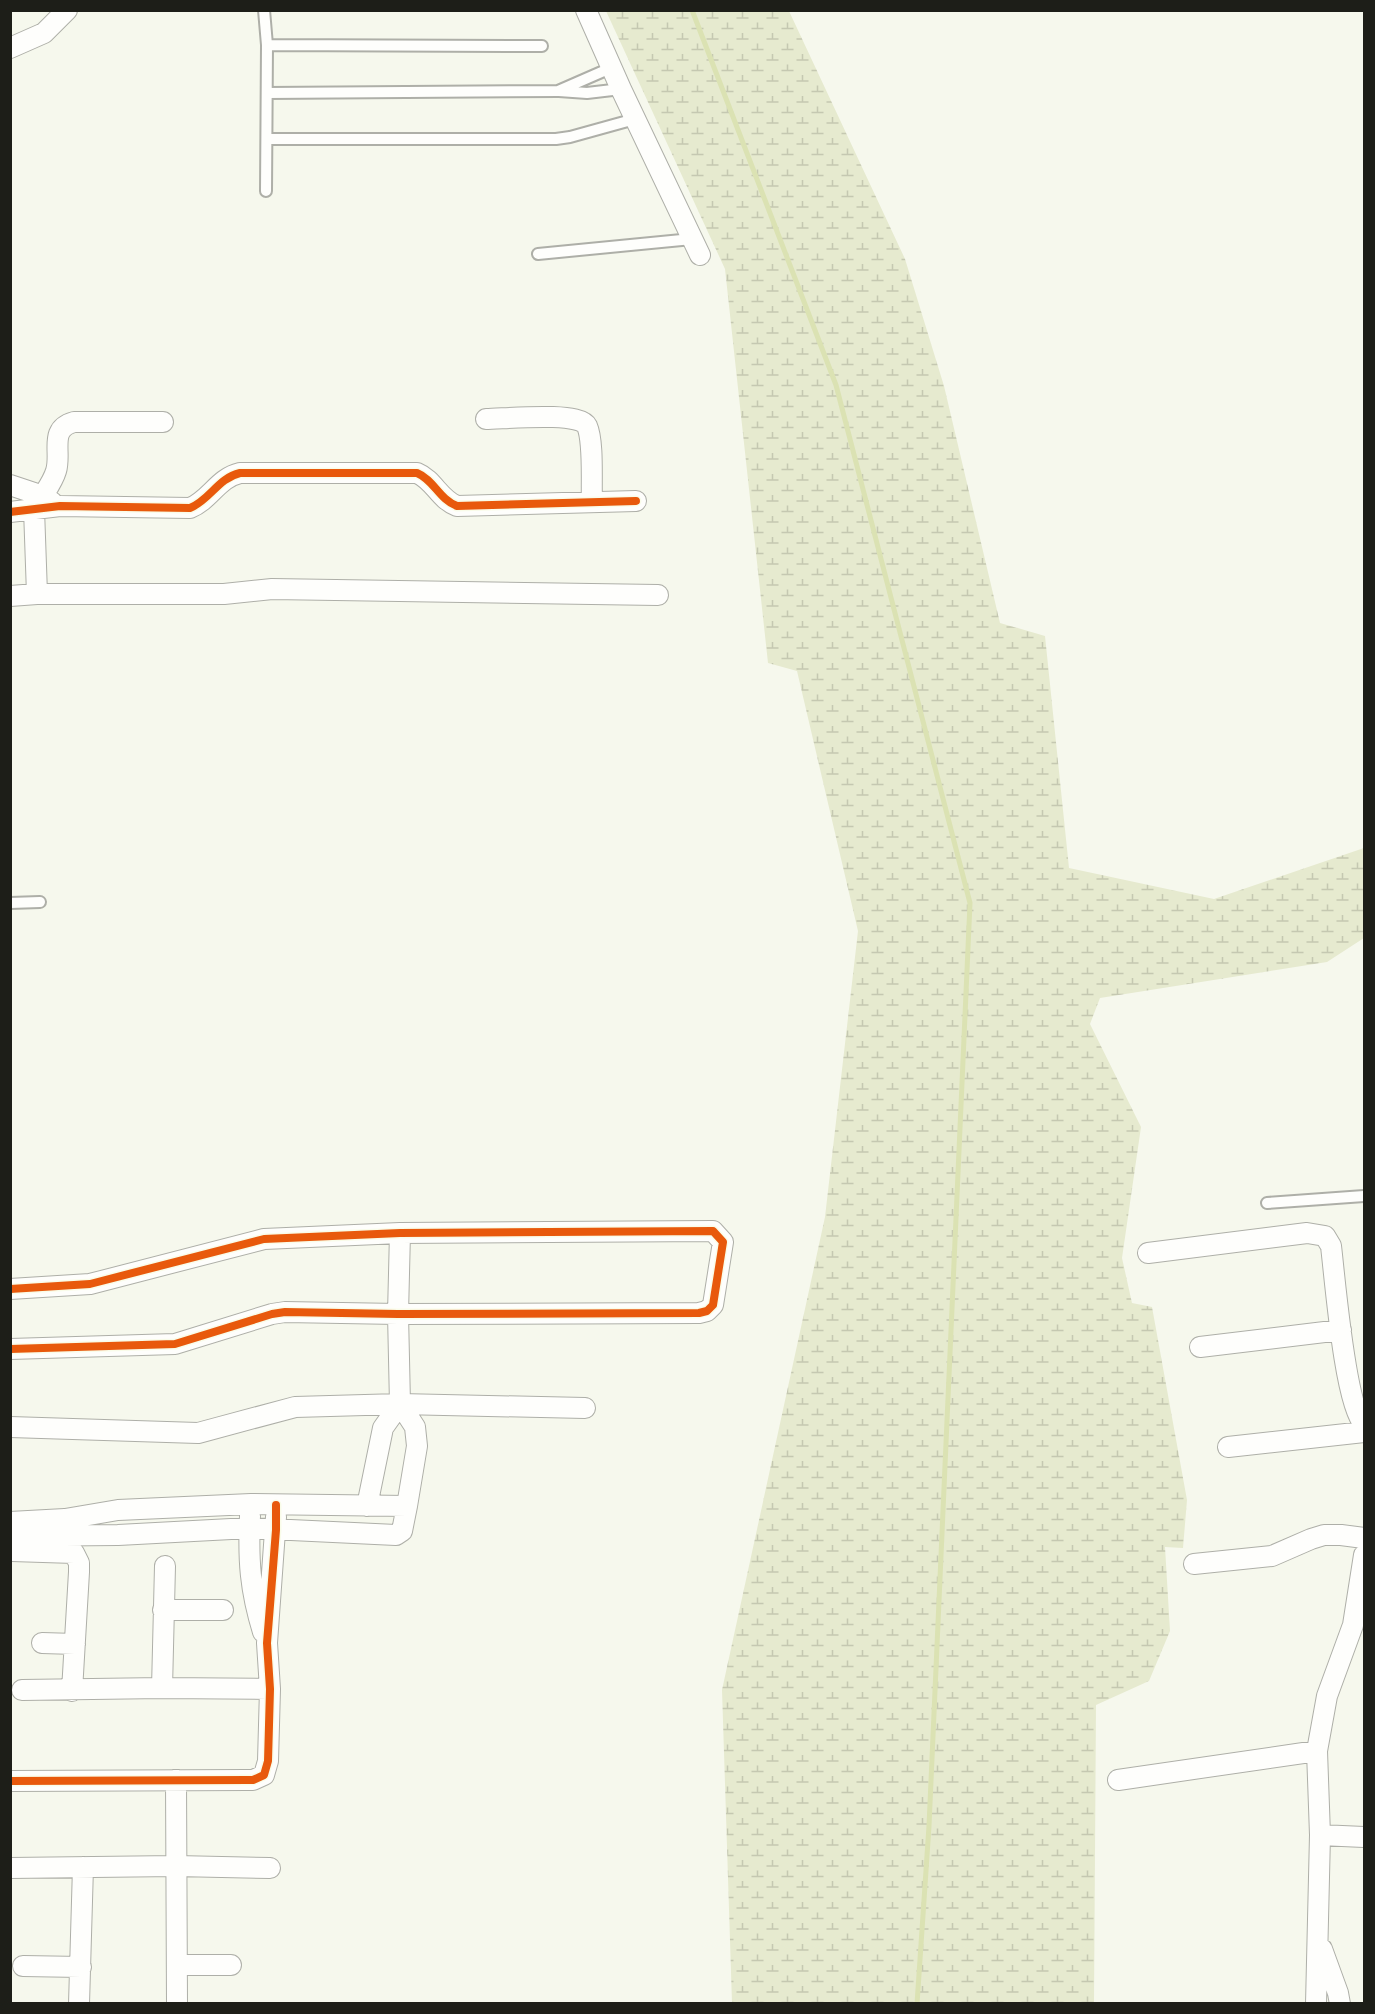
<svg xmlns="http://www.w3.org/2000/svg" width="1375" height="2014" font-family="'Open Sans',sans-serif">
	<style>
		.wetland { fill: url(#wetland-marsh) }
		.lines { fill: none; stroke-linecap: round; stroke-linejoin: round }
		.stream { stroke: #dbe2b3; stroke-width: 5 }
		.lane-casing { stroke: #aeafa8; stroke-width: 14 }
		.street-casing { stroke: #aeafa8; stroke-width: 22 }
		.lane { stroke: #fefefc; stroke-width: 10 }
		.street { stroke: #fefefc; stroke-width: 20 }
		.cycleway-casing { stroke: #f9fce9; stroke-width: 11 }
		.cycleway { stroke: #e8590c; stroke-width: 8 }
	</style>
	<defs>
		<pattern id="wetland-marsh" width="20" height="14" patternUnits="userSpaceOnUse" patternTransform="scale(1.5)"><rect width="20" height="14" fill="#e6eacf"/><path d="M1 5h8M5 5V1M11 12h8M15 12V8" fill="none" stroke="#c5c8b1"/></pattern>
	</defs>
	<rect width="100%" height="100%" fill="#f6f8ed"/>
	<path class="wetland" d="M606 11H789L905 259 944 386 1000 623 1045 636 1069 868 1214 899 1364 848V938L1327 962 1100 998 1090 1024 1141 1127 1122 1258 1132 1303 1152 1307 1187 1500 1183 1548 1165 1547 1170 1631 1149 1681 1096 1705 1094 2003H732L722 1690 825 1217 858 931 797 671 768 663 725 269Z"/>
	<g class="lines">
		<path class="stream" d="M692 10 836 385 970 903 929 1826 917 2004"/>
		<defs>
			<path id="lane" d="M264 10 267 45 266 191
				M267 45 542 46
				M559 91 587 93 621 89
				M267 93 558 91 613 67
				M267 139H556L570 137 635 119
				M538 254 692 239
				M10 903 40 902
				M1267 1203 1364 1196"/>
			<path id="street" d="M586 10 621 89 700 255
				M10 48 44 33 67 10
				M486 419C503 419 580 411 587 426 594 442 591 483 592 501
				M10 485 34 493 52 502
				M42 497C47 489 53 481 56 471 62 452 48 429 74 422H163
				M34 509 37 594
				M10 512 60 506 190 508C210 500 218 478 240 473H417C434 480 439 499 457 506L636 501
				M10 596 37 594H224L272 589 658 595
				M1148 1253 1307 1233 1325 1236 1331 1246C1335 1279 1345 1406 1364 1424
				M10 1289 90 1284 264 1239 400 1233 713 1231 723 1242 713 1305 707 1311 699 1313 398 1314 285 1312 272 1314 175 1344 10 1349
				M1200 1347 1341 1330
				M400 1404 398 1314 400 1233
				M10 1427 198 1433 295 1407 400 1404 585 1408
				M1228 1447 1364 1432
				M367 1506 383 1428 400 1404 415 1427 417 1446 407 1506
				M250 1516C248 1560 250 1590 263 1632
				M10 1522 65 1519 118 1510 251 1504 407 1506 402 1531 396 1535 250 1528 118 1535 10 1536
				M12 1551 74 1553 79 1563V1572L72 1691
				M1194 1564 1272 1556 1311 1539 1324 1535H1341L1364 1538
				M163 1610H223
				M42 1643 75 1644
				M162 1688 165 1566
				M22 1690 162 1688 270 1689
				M176 1780 177 2004
				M1118 1780 1317 1751
				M10 1781 247 1780H253L264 1775 268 1761 270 1689 267 1643 276 1517
				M1320 1835 1364 1837
				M10 1868 176 1866 270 1868
				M1322 1949 1338 1993 1340 2004
				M177 1965H231
				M23 1966 81 1967
				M79 2004 83 1867
				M1316 2004 1320 1835 1317 1751 1327 1696 1353 1625 1364 1555"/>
		</defs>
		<use href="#lane" class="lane-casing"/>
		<use href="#street" class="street-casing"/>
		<use href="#lane" class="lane"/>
		<use href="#street" class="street"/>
		<defs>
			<path id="cycleway" d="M10 512 60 506 190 508C210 500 218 478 240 473H417C434 480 439 499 457 506L636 501
				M10 1289 90 1284 264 1239 400 1233 713 1231 723 1242 713 1305 707 1311 699 1313 398 1314 285 1312 272 1314 175 1344 10 1349
				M10 1781 247 1780H253L264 1775 268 1761 270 1689 267 1643 276 1530V1505"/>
		</defs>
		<use href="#cycleway" class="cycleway-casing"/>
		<use href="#cycleway" class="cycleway"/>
	</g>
	<rect width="1375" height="2014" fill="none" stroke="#1d1e18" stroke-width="24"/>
</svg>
